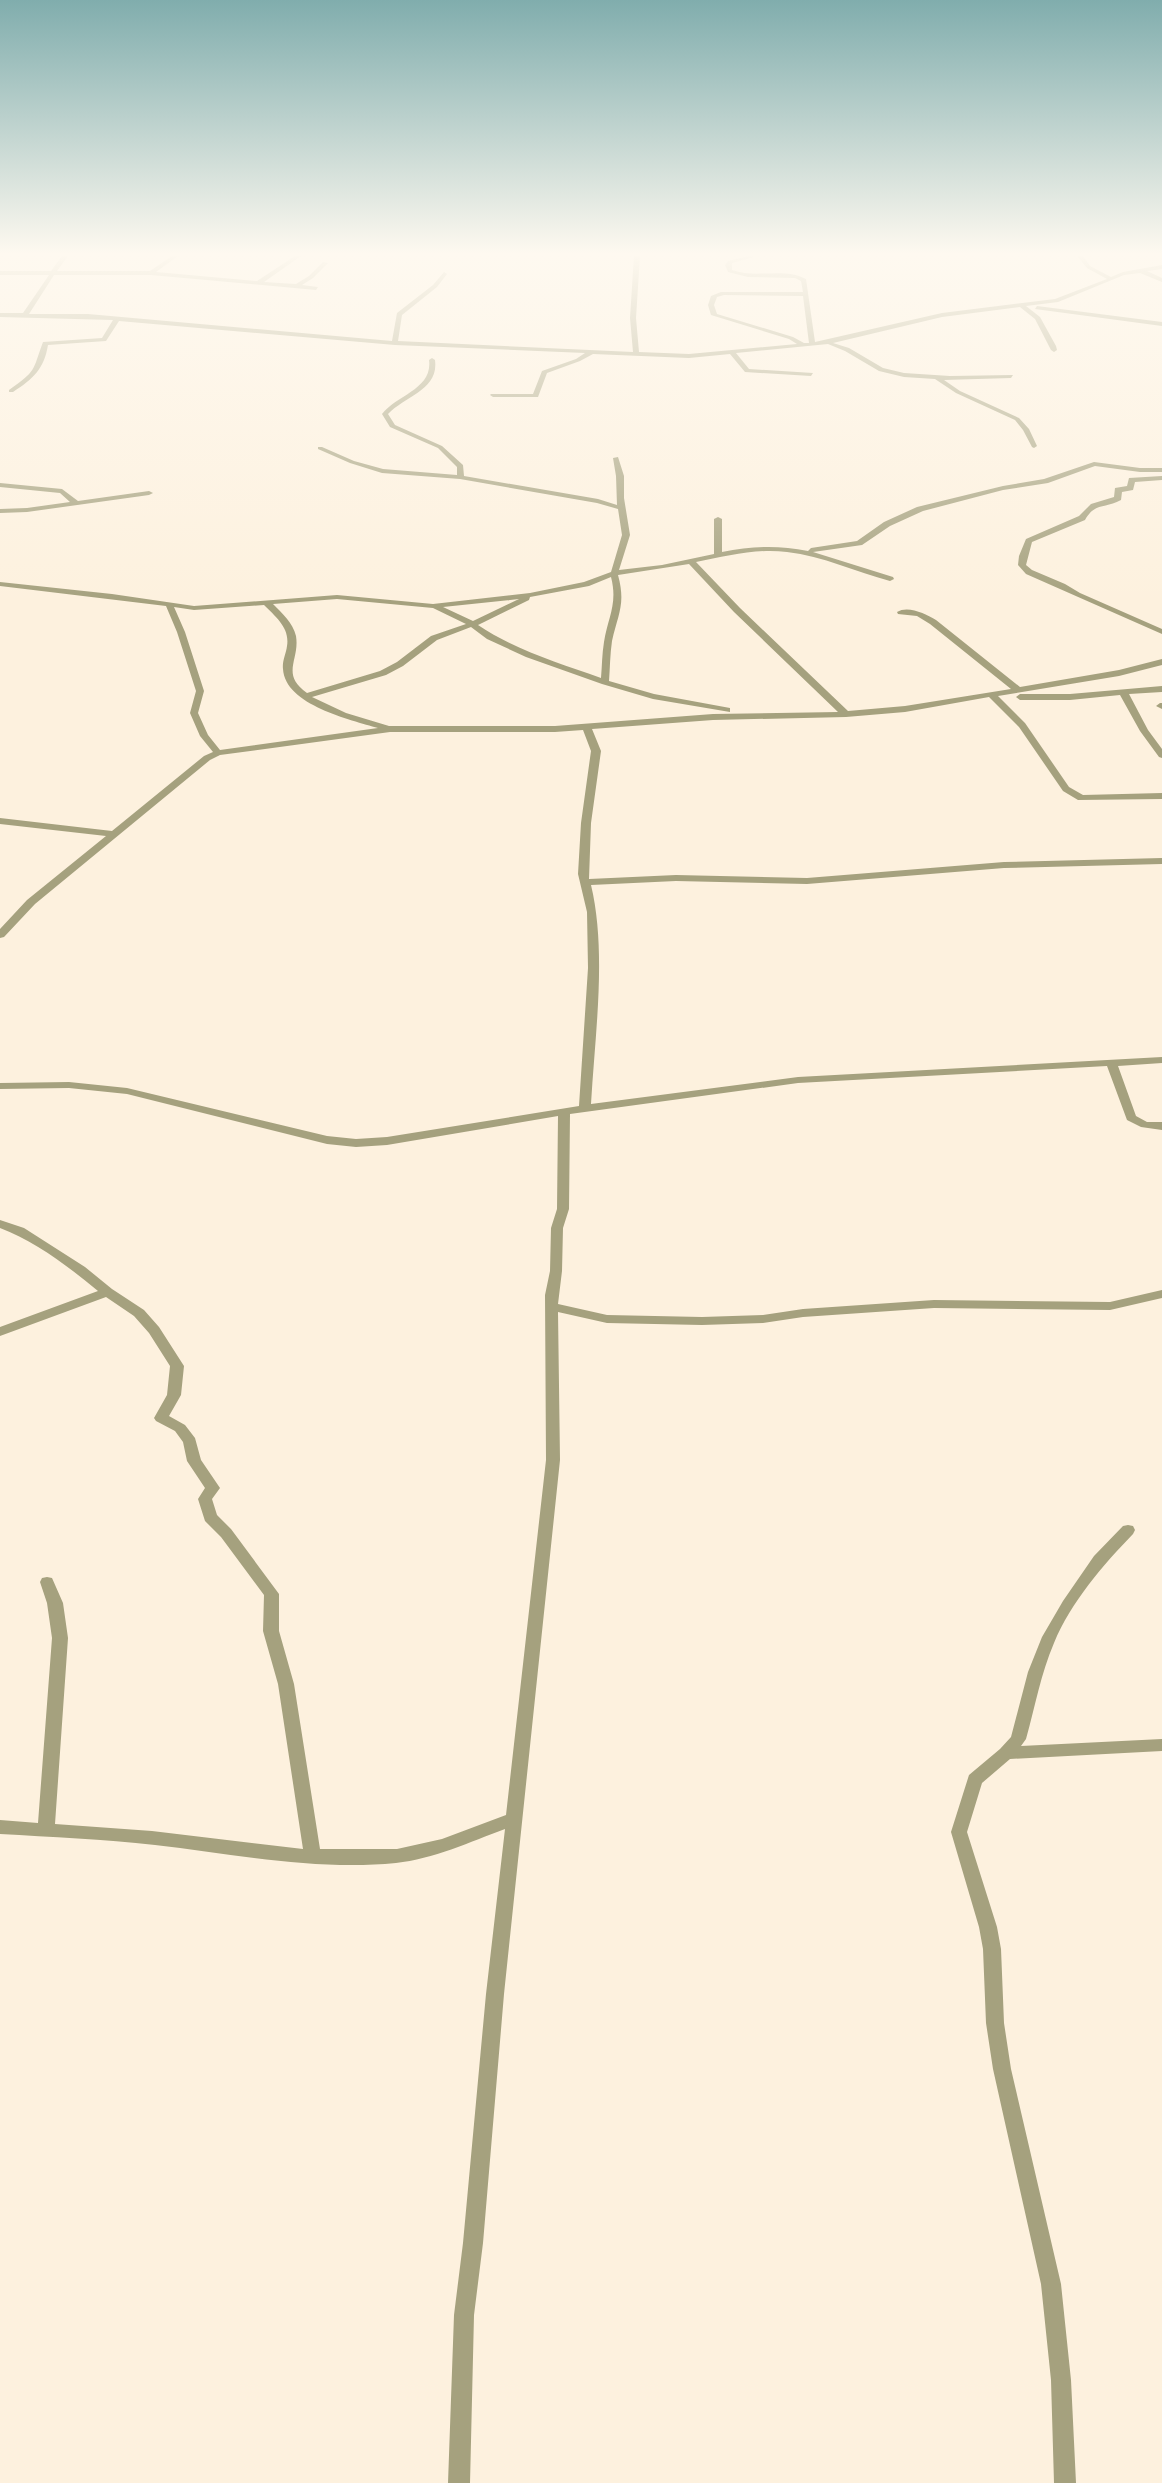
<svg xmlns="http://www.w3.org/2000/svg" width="1162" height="2483" font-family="'DejaVu Sans',sans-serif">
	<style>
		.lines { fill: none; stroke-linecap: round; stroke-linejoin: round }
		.minor { fill: #a5a17e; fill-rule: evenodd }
	</style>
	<rect width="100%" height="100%" fill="#fdf1de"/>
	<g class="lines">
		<path class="minor" d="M62 256H68L57 271H150L172 256H178L156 272 257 281 295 256H301L264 282 296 284 309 276 323 262 328 263 313 278 302 285 318 287 316 290 151 275H54L29 314H88L392 341 397 313 433 285 444 272 447 274 437 287 402 315 398 341 633 352 630 318 634 256H640L636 318 639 352 689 354 797 344 789 339 711 315 708 305 711 296 721 292H803L801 281 795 278 748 277 728 272 725 265 728 261 749 256 754 257 732 263V270C757 279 783 267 806 279L815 342 942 313 1055 299 1107 279 1087 268 1077 256H1083L1090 266 1111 277 1123 272 1162 265V269L1147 271 1162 278V282L1140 273 1124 275 1058 302 1026 306 1040 317 1056 346 1057 350 1054 352 1051 350 1035 319 1020 307 942 317 833 343 849 348 883 368 904 373 950 376 1013 375 1011 378 944 380 960 391 1019 418 1029 429 1037 446 1034 448 1032 447 1023 430 1015 420 956 393 935 379 904 377 879 371 845 351 828 344 736 353 749 369 813 373 811 376 745 372 730 354 689 358 593 354 580 361 547 373 538 397H493L490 395 491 394H533L542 371 576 359 585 353 395 345 119 321 106 341 48 345C44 369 33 379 13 392H9V390C37 370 32 372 43 342L102 338 113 320 0 317V313H23L49 275H0V271H51ZM724 295 803 296 809 343H804L793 337 717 314 714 305 717 297Z
			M1037 306 1162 322V326L1035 309Z
			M432 358 435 360C439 390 405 396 388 414L395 425 442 446 463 465 464 476 598 499 617 505 616 476 613 458 618 457 624 476V498L630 535 619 570 662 565 714 554V519L718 517 722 519V552C752 546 778 545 808 551L811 548 857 541 884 522 917 507 1003 486 1044 479 1094 462 1140 468H1162V472H1140L1095 466 1048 483 1003 490 923 511 890 526 862 545 813 552 893 577 894 579 890 581C856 572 823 556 787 552 757 548 726 556 696 562L740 608 848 711 905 706 1011 689 930 624 917 616 898 614 897 612C908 605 926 614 936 620L1020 687 1119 670 1162 659V665L1119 676 998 696 1025 723 1069 787 1083 795 1162 793V799L1078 800 1063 791 1019 727 989 697 905 712 846 717 713 720 592 729 601 751 591 823 589 879 676 875 807 878 1004 862 1162 858V864L1004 868 807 884 676 881 591 885C607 952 595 1034 591 1104L798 1077 1162 1057V1063L1118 1066 1136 1116 1147 1122H1162V1130L1141 1127 1127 1120 1107 1066 798 1083 570 1114 569 1209 563 1228 562 1271 558 1304 607 1315 702 1317 763 1315 803 1309 934 1300 1110 1302 1162 1290V1298L1110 1310 934 1308 803 1317 763 1323 702 1325 607 1323 558 1312 560 1460 504 1994 483 2243 474 2315 470 2483H448L454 2315 463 2243 486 1994 505 1829C470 1842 433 1859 396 1863 316 1871 234 1854 155 1845 104 1839 51 1837 0 1834V1820L38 1823 52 1638 47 1603 40 1582 42 1578 47 1577 52 1578 63 1603 68 1638 55 1824 152 1831 303 1849 278 1684 263 1631 264 1595 221 1537 205 1521 198 1499 205 1488 187 1461 183 1442 175 1431 156 1421 154 1418 167 1395 170 1366 149 1333 134 1316 106 1297 0 1336V1327L98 1291C69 1267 35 1241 0 1228V1220L24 1228 85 1267 112 1289 144 1310 159 1327 184 1366 181 1395 169 1416 185 1425 195 1438 201 1460 220 1488 212 1499 217 1515 231 1529 279 1594V1631L294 1684 320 1849H397L442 1839 506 1815 546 1460 545 1295 550 1271 551 1228 557 1209 558 1116 387 1145 356 1147 327 1144 127 1094 69 1088 0 1089V1083L69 1082 127 1088 327 1136 356 1139 387 1137 579 1106 588 968 587 912 578 874 581 823 591 751 583 730 555 732H390L220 755 210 760 35 904 4 937 0 938V929L27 900 106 836 0 824V818L112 831 204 756 213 752 200 736 190 713 196 691 177 632 166 606 0 586V582L112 594 194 606 337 595 433 604 530 593 584 582 611 572 622 535 618 509 597 503 460 479 382 473 350 463 318 449V447H322L354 461 383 469 457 475V467L438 448 390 427 382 414C397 395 433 389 429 360ZM689 564 734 612 838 712 713 714 555 726H389L346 713 312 697 386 675 403 666 437 640 471 627 487 639 526 657 602 684 653 699 730 712V708L654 694 609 681C610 668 610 654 612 641 618 614 626 604 618 575ZM611 577C618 604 608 617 604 642 602 654 602 666 601 678 559 663 515 650 478 625L529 600 530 597 589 586ZM337 599 433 608 466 624 431 636 397 662 380 671 307 693C280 674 300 660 296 636 293 623 282 613 273 604ZM519 599 473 621 443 607ZM264 605C276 617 290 628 287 646 286 654 282 661 283 669 285 705 351 720 378 728L220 750 208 735 198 713 204 691 185 632 174 607 194 610Z
			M1162 476V480L1135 482 1133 490 1122 492 1121 500C1105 509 1095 502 1085 520L1032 542 1026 565 1032 570 1065 584 1080 593 1162 629V634L1026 574 1018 565 1019 556 1026 539 1079 516 1091 504 1114 497 1115 488 1127 486 1129 478Z
			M0 483 62 489 78 501 149 491 153 493 149 495 27 512 0 513V509L27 508 70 502 60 493 0 487Z
			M1162 686V692L1129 694 1148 730 1162 749V758L1159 757 1140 731 1120 695 1070 700H1020L1016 697 1020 694H1070Z
			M1160 703H1162V709L1156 706Z
			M1128 1525 1133 1526 1135 1530 1133 1534C1103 1565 1071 1602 1054 1643 1041 1673 1035 1707 1026 1739L1021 1746 1162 1739V1751L1010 1759 982 1783 967 1832 997 1927 1001 1949 1004 2023 1011 2069 1061 2284 1071 2380 1076 2483H1054L1051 2380 1041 2284 993 2069 986 2023 983 1949 979 1927 951 1832 969 1775 1000 1749 1011 1737 1028 1672 1042 1637 1063 1601 1094 1556 1123 1526Z"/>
	</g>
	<linearGradient id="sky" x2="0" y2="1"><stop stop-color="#80adad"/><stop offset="0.42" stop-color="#fef9f0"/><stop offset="1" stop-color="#fef9f0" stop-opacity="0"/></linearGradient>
	<rect width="1162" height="603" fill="url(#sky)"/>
</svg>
